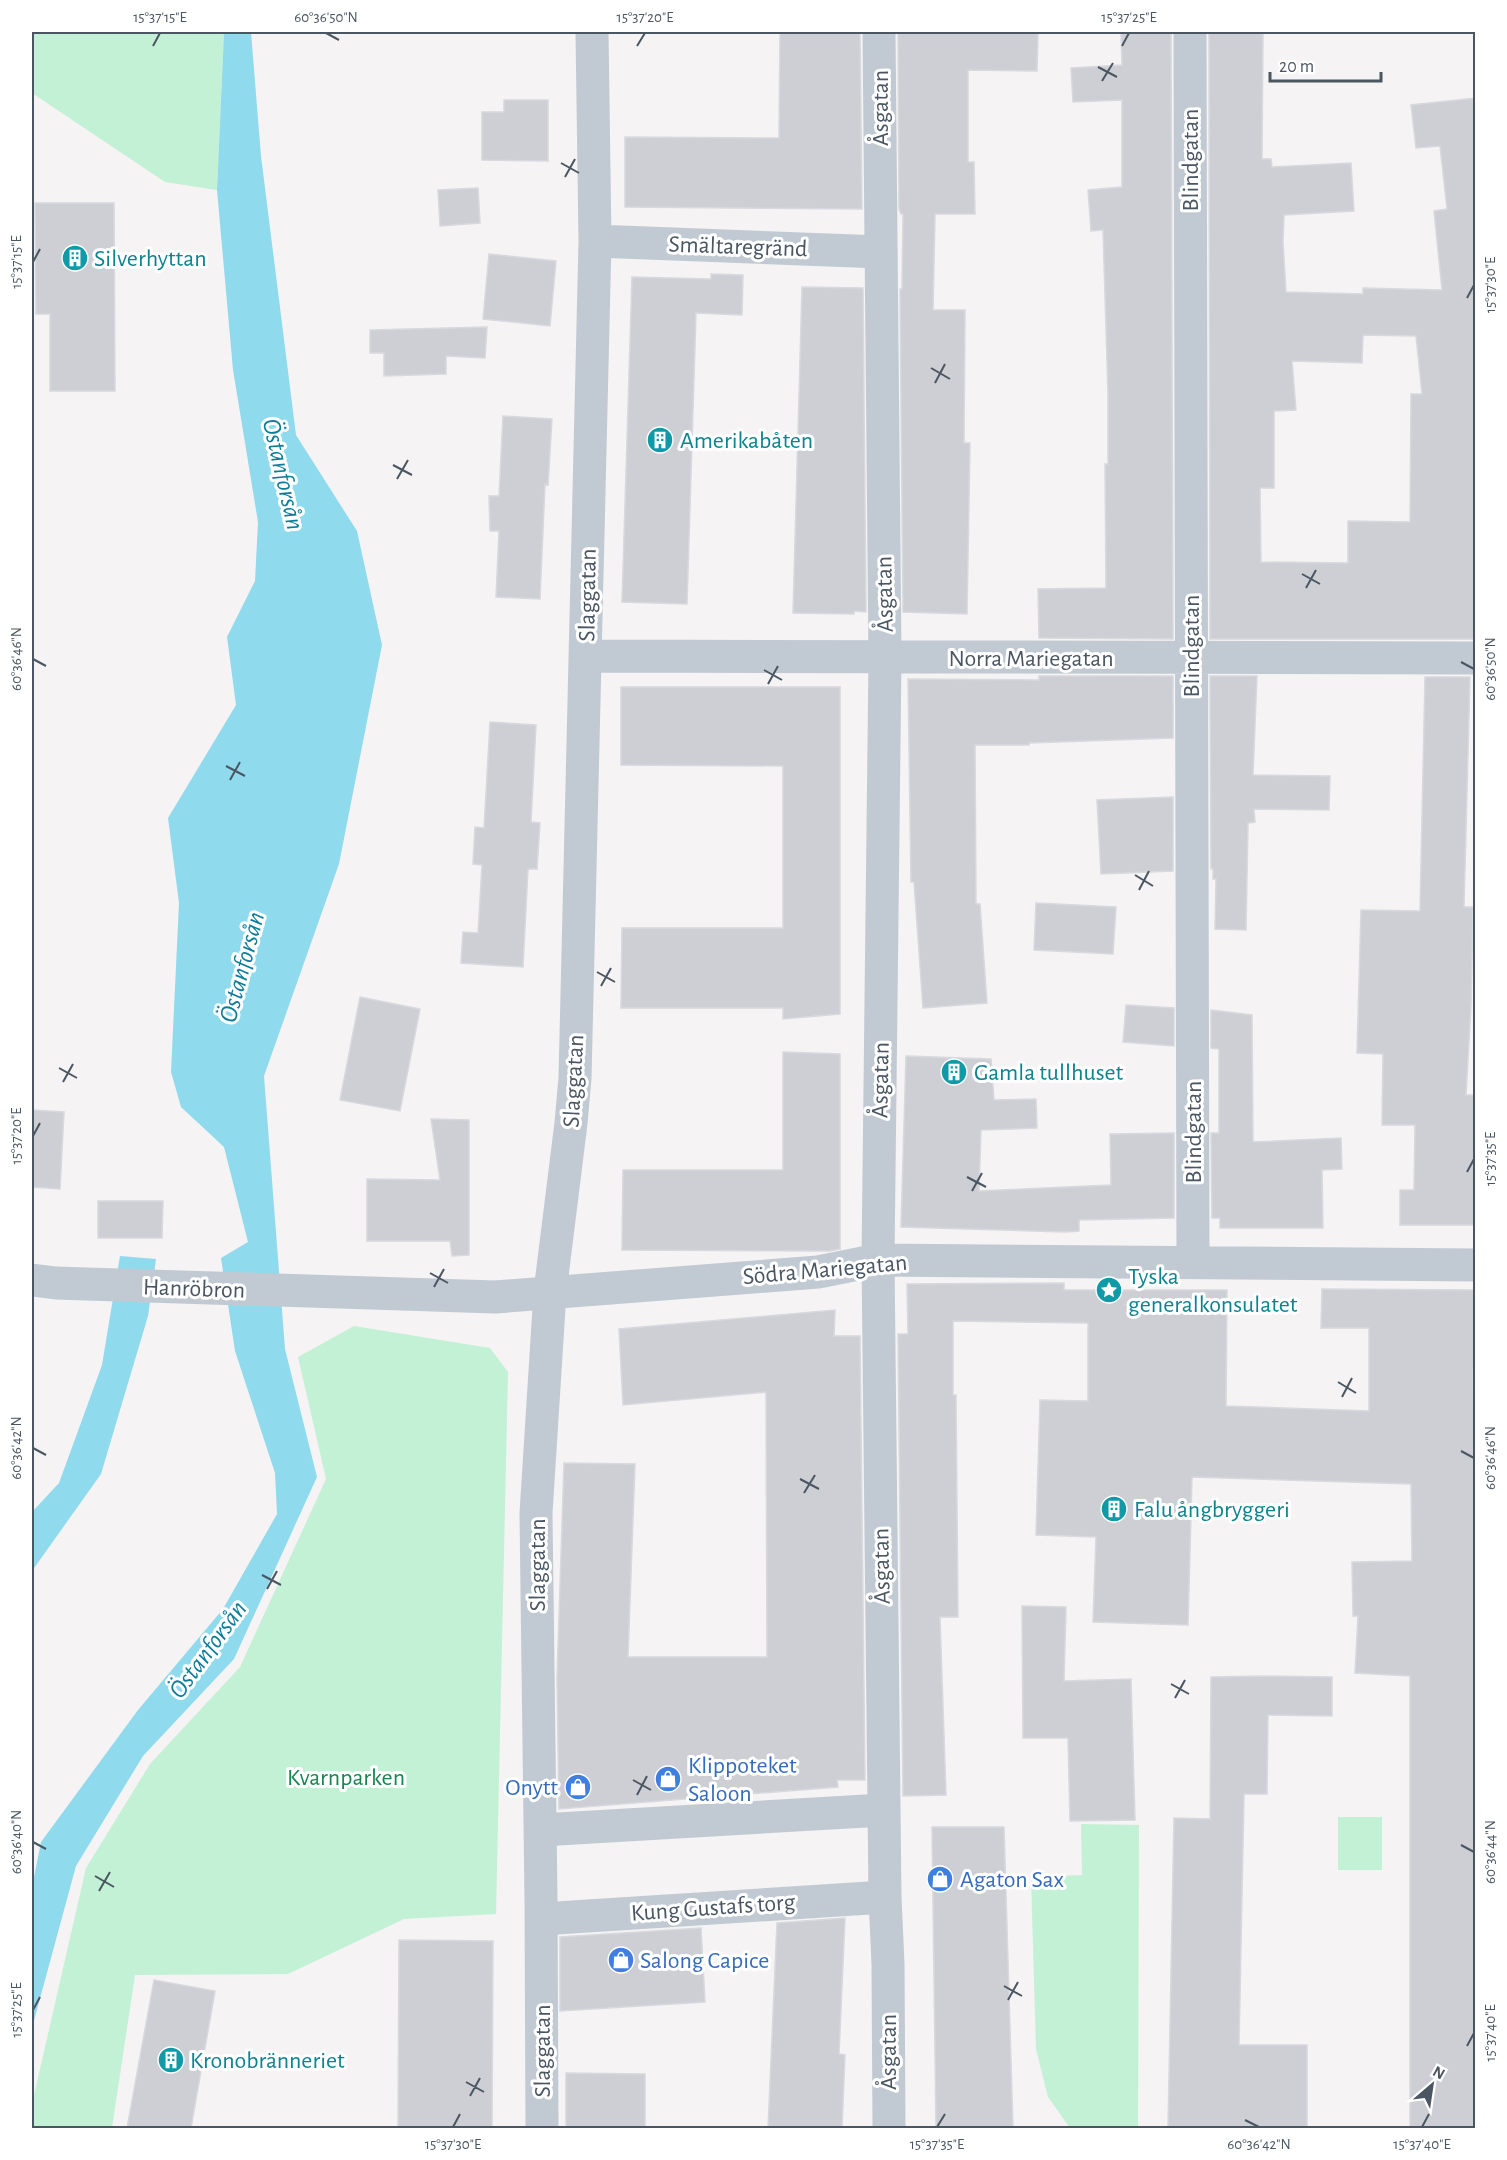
<svg xmlns="http://www.w3.org/2000/svg" width="1507" height="2160" font-family="'Alegreya Sans',sans-serif">
	<style>
		.green { fill: #c3f1d5 }
		.water { fill: #90daee }
		.building { fill: #cdcfd5; stroke: #d7d9de; stroke-width: 1.5; fill-rule: evenodd }
		.lines { fill: none; stroke-linecap: round; stroke-linejoin: round }
		.minor { stroke: #c1cad2; stroke-width: 33 }
		.ticks { fill: none; stroke: #4a5661; stroke-width: 2 }
		.labels { text-anchor: middle; stroke-width: 6; stroke-linejoin: round; paint-order: stroke }
		.street-label { font-size: 24px; fill: #4a5661; stroke: #fff }
		.culture-label { font-size: 24px; fill: #0d838f; stroke: #fff; text-anchor: start }
		.shop-label { font-size: 24px; fill: #366cbe; stroke: #fff; text-anchor: start }
		.park-label { font-size: 24px; fill: #17864f; stroke: #fff }
		.water-label { font-size: 26px; font-style: italic; fill: #0c7c9b; stroke: #fff }
		.neatline { fill: none; stroke: #4a5661; stroke-width: 2 }
		.ticks-label { font-size: 15px; text-anchor: middle; fill: #4a5661 }
	</style>
	<rect width="100%" height="100%" fill="#f5f3f3"/>
	<path class="green" d="M32 32H224L217 190 165 182 32 93Z
		M354 1326 490 1348 508 1372 496 1914 404 1919 288 1974 135 1975 112 2128H32V2104L86 1868 150 1764 240 1667 326 1479 298 1357Z
		M1338 1817H1382V1870H1338Z
		M1081 1824 1139 1825 1138 2128H1070L1048 2097 1036 2049 1031 1877 1082 1875Z"/>
	<path class="water" d="M224 32H251L261 156 296 435 357 531 382 645 339 864 264 1076 285 1349 317 1477 234 1659 143 1756 76 1866 32 2028V1887L41 1842 138 1710 223 1609 277 1514 275 1473 235 1351 221 1258 248 1242 224 1147 181 1107 171 1072 179 903 168 818 236 705 227 637 255 581 258 522 233 370 217 190Z
		M120 1256 156 1259 148 1316 101 1474 32 1571V1512L59 1483 102 1365Z"/>
	<path class="building" d="M780 32H860L862 209 625 207V137L779 138Z
		M898 32H1038L1037 71 968 70V162H974L975 214H935L933 310H965L964 443H970L967 614 903 612 900 289H902L903 214H901L899 209Z
		M1121 32H1171L1173 639 1039 638 1038 589 1106 588 1105 464H1108V394L1103 230 1091 231 1088 190 1122 187V100L1073 102 1071 68 1122 65Z
		M1209 32H1263L1262 159H1271L1272 167 1351 163 1354 211 1284 215 1283 242 1286 292 1363 294V288L1442 290 1434 211 1447 209 1440 146 1416 148 1411 105 1476 98V639H1210ZM1363 335 1416 336 1422 394H1411L1410 522 1348 521V563L1261 562 1260 488H1274V411L1296 410 1292 361 1362 363Z
		M504 100H548V161L482 160V112H504Z
		M478 188 480 223 440 226 438 190Z
		M35 203H114L115 391H50V314H36Z
		M489 254 556 261 550 326 483 319Z
		M711 274 743 275 742 315 696 313 687 604 622 602 632 277 711 279Z
		M802 287 863 288 866 612 854 611V614L793 613Z
		M487 327 485 358 446 356V374L384 376V353H370V330Z
		M503 416 552 419 548 485 545 484 540 599 496 597 499 531H490L489 496H499Z
		M1039 676H1173V738L1029 743V745H975L976 904H980L987 1003 923 1008 914 882H911L908 679 1039 680Z
		M1210 676H1257L1253 775 1330 776 1329 810 1254 809 1255 822 1248 823 1246 930 1215 929 1216 879H1213V869H1211Z
		M1425 677H1470L1464 907H1473L1471 1006 1466 1095H1476L1475 1225H1400V1190H1414L1415 1125H1382L1383 1054 1357 1053 1361 910 1420 911Z
		M621 687H840V1014L783 1019V1008H621L622 928H783V766L621 765Z
		M490 722 536 725 531 822 540 823 537 869H528L523 967 461 963 463 932 478 933 482 865 473 864 475 827 484 828Z
		M1173 797V871L1101 874 1097 800Z
		M1036 903 1116 907 1113 954 1034 950Z
		M360 997 420 1009 400 1111 340 1100Z
		M1126 1005 1174 1008V1046L1123 1042Z
		M1211 1010 1252 1015 1253 1142 1341 1138 1342 1169 1322 1170 1323 1228H1220V1218H1212L1211 1133H1219V1049L1211 1048Z
		M783 1052 840 1054V1249L829 1251 622 1250 623 1170H783Z
		M906 1056 991 1059 994 1100 1036 1099 1037 1128 981 1130 979 1191 1111 1185 1110 1134 1174 1133V1218L1079 1220V1231L1065 1232 901 1227Z
		M32 1110 64 1112 60 1189 32 1187Z
		M431 1119 469 1120V1255L452 1256 450 1241H367V1179L440 1180Z
		M98 1201H163L162 1238H98Z
		M1064 1283V1290H1227L1226 1406 1369 1411V1328H1321L1322 1289 1476 1290V1369H1473L1476 1511V2128H1410V1676L1355 1673 1358 1616H1353L1352 1562 1412 1561 1411 1484 1192 1477 1188 1625 1093 1622 1096 1537 1036 1535 1040 1400 1088 1401V1323L953 1321V1395H956L958 1617H940L946 1795 903 1796 898 1334H908L907 1284Z
		M835 1310 834 1336H860L865 1780H837L838 1787 559 1809 557 1678 564 1463 635 1464 628 1657H767L766 1392 623 1405 619 1329Z
		M1022 1606 1066 1607 1064 1681 1131 1679 1135 1820 1070 1821 1068 1738H1023Z
		M1263 1676 1332 1677V1716L1268 1715 1267 1794H1244L1239 2045H1307V2128H1168L1174 1818 1210 1819 1211 1677Z
		M932 1827H1004L1013 2128H936Z
		M845 1918 839 2054 845 2055 842 2128H768L777 1923Z
		M701 1928 705 2002 560 2011V1937Z
		M399 1940 493 1941 492 2128H398Z
		M154 1980 215 1991 191 2128H127Z
		M566 2073 645 2074V2128H566Z"/>
	<g class="lines">
		<path class="minor" d="M879 32 885 657 878 1260 885 1897 888 1964 889 2128
			M1190 32 1193 1261
			M595 241 881 252
			M586 656 1476 658
			M32 1280 56 1283 495 1297 818 1272 878 1260 1476 1265
			M541 1830 883 1810
			M541 1919 885 1897
			M542 2128 541 1900 536 1513 550 1292 571 1123 575 1078 595 241 592 32"/>
	</g>
	<path class="ticks" d="M326 33 339 40M153 46 160 33M637 46 645 33M1122 46 1129 33M1098 67 1117 77M1102 81 1113 63M561 163 579 173M565 177 575 159M33 262 40 249M1467 298 1474 285M931 368 950 379M935 383 945 364M393 465 412 475M397 479 408 460M1302 574 1320 584M1306 588 1316 570M33 659 46 666M1461 662 1474 669M764 670 782 680M768 684 778 666M226 766 245 776M230 780 240 762M1135 875 1153 886M1139 890 1149 871M597 972 615 982M601 986 611 968M59 1068 77 1078M63 1082 73 1064M33 1136 40 1123M1467 1172 1474 1159M967 1177 986 1187M972 1191 982 1173M430 1273 448 1283M434 1287 444 1269M1338 1382 1356 1393M1342 1397 1352 1378M33 1448 46 1455M1461 1451 1474 1458M800 1479 819 1489M804 1493 815 1475M262 1575 281 1585M267 1589 277 1571M1171 1684 1189 1694M1175 1698 1185 1680M633 1780 651 1790M637 1795 647 1776M33 1842 46 1849M1461 1845 1474 1852M95 1876 114 1887M99 1891 110 1872M1004 1986 1022 1996M1008 2000 1018 1982M33 2010 40 1997M1467 2046 1474 2033M466 2082 484 2092M470 2096 480 2078M1245 2120 1259 2127M453 2127 460 2114M937 2127 945 2114M1422 2127 1429 2114"/>
	<defs>
		<symbol id="building-disc" viewBox="-11 -11 22 22"><circle r="9.5" fill="#0f9aa8" stroke="#fff"/><path d="M-4-6H4V6H1V3H-1V6H-4ZM-2.5-4.3h1.7v1.8h-1.7ZM.8-4.3h1.7v1.8H.8ZM-2.5-1h1.7V.8h-1.7ZM.8-1h1.7V.8H.8Z" fill="#fff"/></symbol>
		<symbol id="sight-disc" viewBox="-11 -11 22 22"><circle r="9.5" fill="#0f9aa8" stroke="#fff"/><path d="M0-6L1.8-2.2L6-1.7L2.9 1.2L3.7 5.4L0 3.3L-3.7 5.4L-2.9 1.2L-6-1.7L-1.8-2.2Z" fill="#fff"/></symbol>
		<symbol id="shop-disc" viewBox="-11 -11 22 22"><circle r="9.5" fill="#3f7fe0" stroke="#fff"/><path d="M-5-2.5h2.3a2.7 3.5 0 0 1 5.4 0H5L5.5 6h-11ZM-1.5-2.5h3a1.5 2.3 0 0 0-3 0Z" fill="#fff"/></symbol>
	</defs>
	<g fill-rule="evenodd">
		<use href="#building-disc" x="60" y="243" width="30" height="30"/>
		<use href="#building-disc" x="645" y="425" width="30" height="30"/>
		<use href="#building-disc" x="939" y="1057" width="30" height="30"/>
		<use href="#sight-disc" x="1094" y="1275" width="30" height="30"/>
		<use href="#building-disc" x="1099" y="1494" width="30" height="30"/>
		<use href="#shop-disc" x="653" y="1764" width="30" height="30"/>
		<use href="#shop-disc" x="563" y="1772" width="30" height="30"/>
		<use href="#shop-disc" x="925" y="1864" width="30" height="30"/>
		<use href="#shop-disc" x="606" y="1945" width="30" height="30"/>
		<use href="#building-disc" x="156" y="2045" width="30" height="30"/>
	</g>
	<g class="labels">
		<g class="street-label">
			<text transform="translate(880 108) rotate(-90)" y="8">Åsgatan</text>
			<text transform="translate(1190 160) rotate(-90)" y="8">Blindgatan</text>
			<text transform="translate(738 246) rotate(2)" y="8">Smältaregränd</text>
			<text transform="translate(884 594) rotate(-91)" y="8">Åsgatan</text>
			<text transform="translate(587 595) rotate(-89)" y="8">Slaggatan</text>
			<text transform="translate(1191 646) rotate(-90)" y="8">Blindgatan</text>
			<text x="1031" y="666">Norra Mariegatan</text>
			<text transform="translate(880 1080) rotate(-89)" y="8">Åsgatan</text>
			<text transform="translate(573 1081) rotate(-87)" y="8">Slaggatan</text>
			<text transform="translate(1193 1132) rotate(-90)" y="8">Blindgatan</text>
			<text transform="translate(825 1269) rotate(-5)" y="8">Södra Mariegatan</text>
			<text transform="translate(194 1288) rotate(2)" y="8">Hanröbron</text>
			<text transform="translate(537 1565) rotate(-90)" y="8">Slaggatan</text>
			<text transform="translate(881 1566) rotate(-91)" y="8">Åsgatan</text>
			<text transform="translate(713 1907) rotate(-4)" y="8">Kung Gustafs torg</text>
			<text transform="translate(542 2051) rotate(-90)" y="8">Slaggatan</text>
			<text transform="translate(888 2052) rotate(-90)" y="8">Åsgatan</text>
		</g>
		<g class="culture-label">
			<text x="94" y="266">Silverhyttan</text>
			<text x="680" y="448">Amerikabåten</text>
			<text x="974" y="1080">Gamla tullhuset</text>
			<text x="1128" y="1284">Tyska<tspan x="1128" dy="28">generalkonsulatet</tspan></text>
			<text x="1134" y="1517">Falu ångbryggeri</text>
			<text x="190" y="2068">Kronobränneriet</text>
		</g>
		<g class="shop-label">
			<text x="688" y="1773">Klippoteket<tspan x="688" dy="28">Saloon</tspan></text>
			<text x="558" y="1795" text-anchor="end">Onytt</text>
			<text x="960" y="1887">Agaton Sax</text>
			<text x="640" y="1968">Salong Capice</text>
		</g>
		<g class="park-label">
			<text x="346" y="1785">Kvarnparken</text>
		</g>
		<g class="water-label">
			<text transform="translate(284 474) rotate(77)" y="9">Östanforsån</text>
			<text transform="translate(241 967) rotate(-75)" y="9">Östanforsån</text>
			<text transform="translate(207 1649) rotate(-54)" y="9">Östanforsån</text>
		</g>
	</g>
	<rect width="1507" height="2160" fill="none" stroke="#ffffff" stroke-width="66"/>
	<g transform="translate(1432 2085) rotate(29)" stroke="#ffffff" stroke-width="4.5" paint-order="stroke">
	<path d="M0-4.5L10 22L0 15L-10 22Z" fill="#4a5661"/>
	<text y="-9" font-size="16" font-weight="bold" text-anchor="middle" fill="#4a5661">N</text>
	</g>
	<path d="M1270 72v9h111v-9" fill="none" stroke="#4a5661" stroke-width="3"/>
	<text x="1279" y="72" font-size="18" fill="#4a5661" stroke="#ffffff" stroke-width="4.5" paint-order="stroke">20 m</text>
	<rect x="33" y="33" width="1441" height="2094" class="neatline"/>
	<g class="ticks-label">
		<text x="160" y="22">15°37'15"E</text>
		<text x="326" y="22">60°36'50"N</text>
		<text x="645" y="22">15°37'20"E</text>
		<text x="1129" y="22">15°37'25"E</text>
		<text transform="translate(16 262) rotate(-90)" y="5">15°37'15"E</text>
		<text transform="translate(1490 285) rotate(-90)" y="5">15°37'30"E</text>
		<text transform="translate(16 659) rotate(-90)" y="5">60°36'46"N</text>
		<text transform="translate(1490 669) rotate(-90)" y="5">60°36'50"N</text>
		<text transform="translate(16 1136) rotate(-90)" y="5">15°37'20"E</text>
		<text transform="translate(1490 1159) rotate(-90)" y="5">15°37'35"E</text>
		<text transform="translate(16 1448) rotate(-90)" y="5">60°36'42"N</text>
		<text transform="translate(1490 1458) rotate(-90)" y="5">60°36'46"N</text>
		<text transform="translate(16 1842) rotate(-90)" y="5">60°36'40"N</text>
		<text transform="translate(1490 1852) rotate(-90)" y="5">60°36'44"N</text>
		<text transform="translate(16 2010) rotate(-90)" y="5">15°37'25"E</text>
		<text transform="translate(1490 2033) rotate(-90)" y="5">15°37'40"E</text>
		<text x="453" y="2149">15°37'30"E</text>
		<text x="937" y="2149">15°37'35"E</text>
		<text x="1259" y="2149">60°36'42"N</text>
		<text x="1422" y="2149">15°37'40"E</text>
	</g>
</svg>
